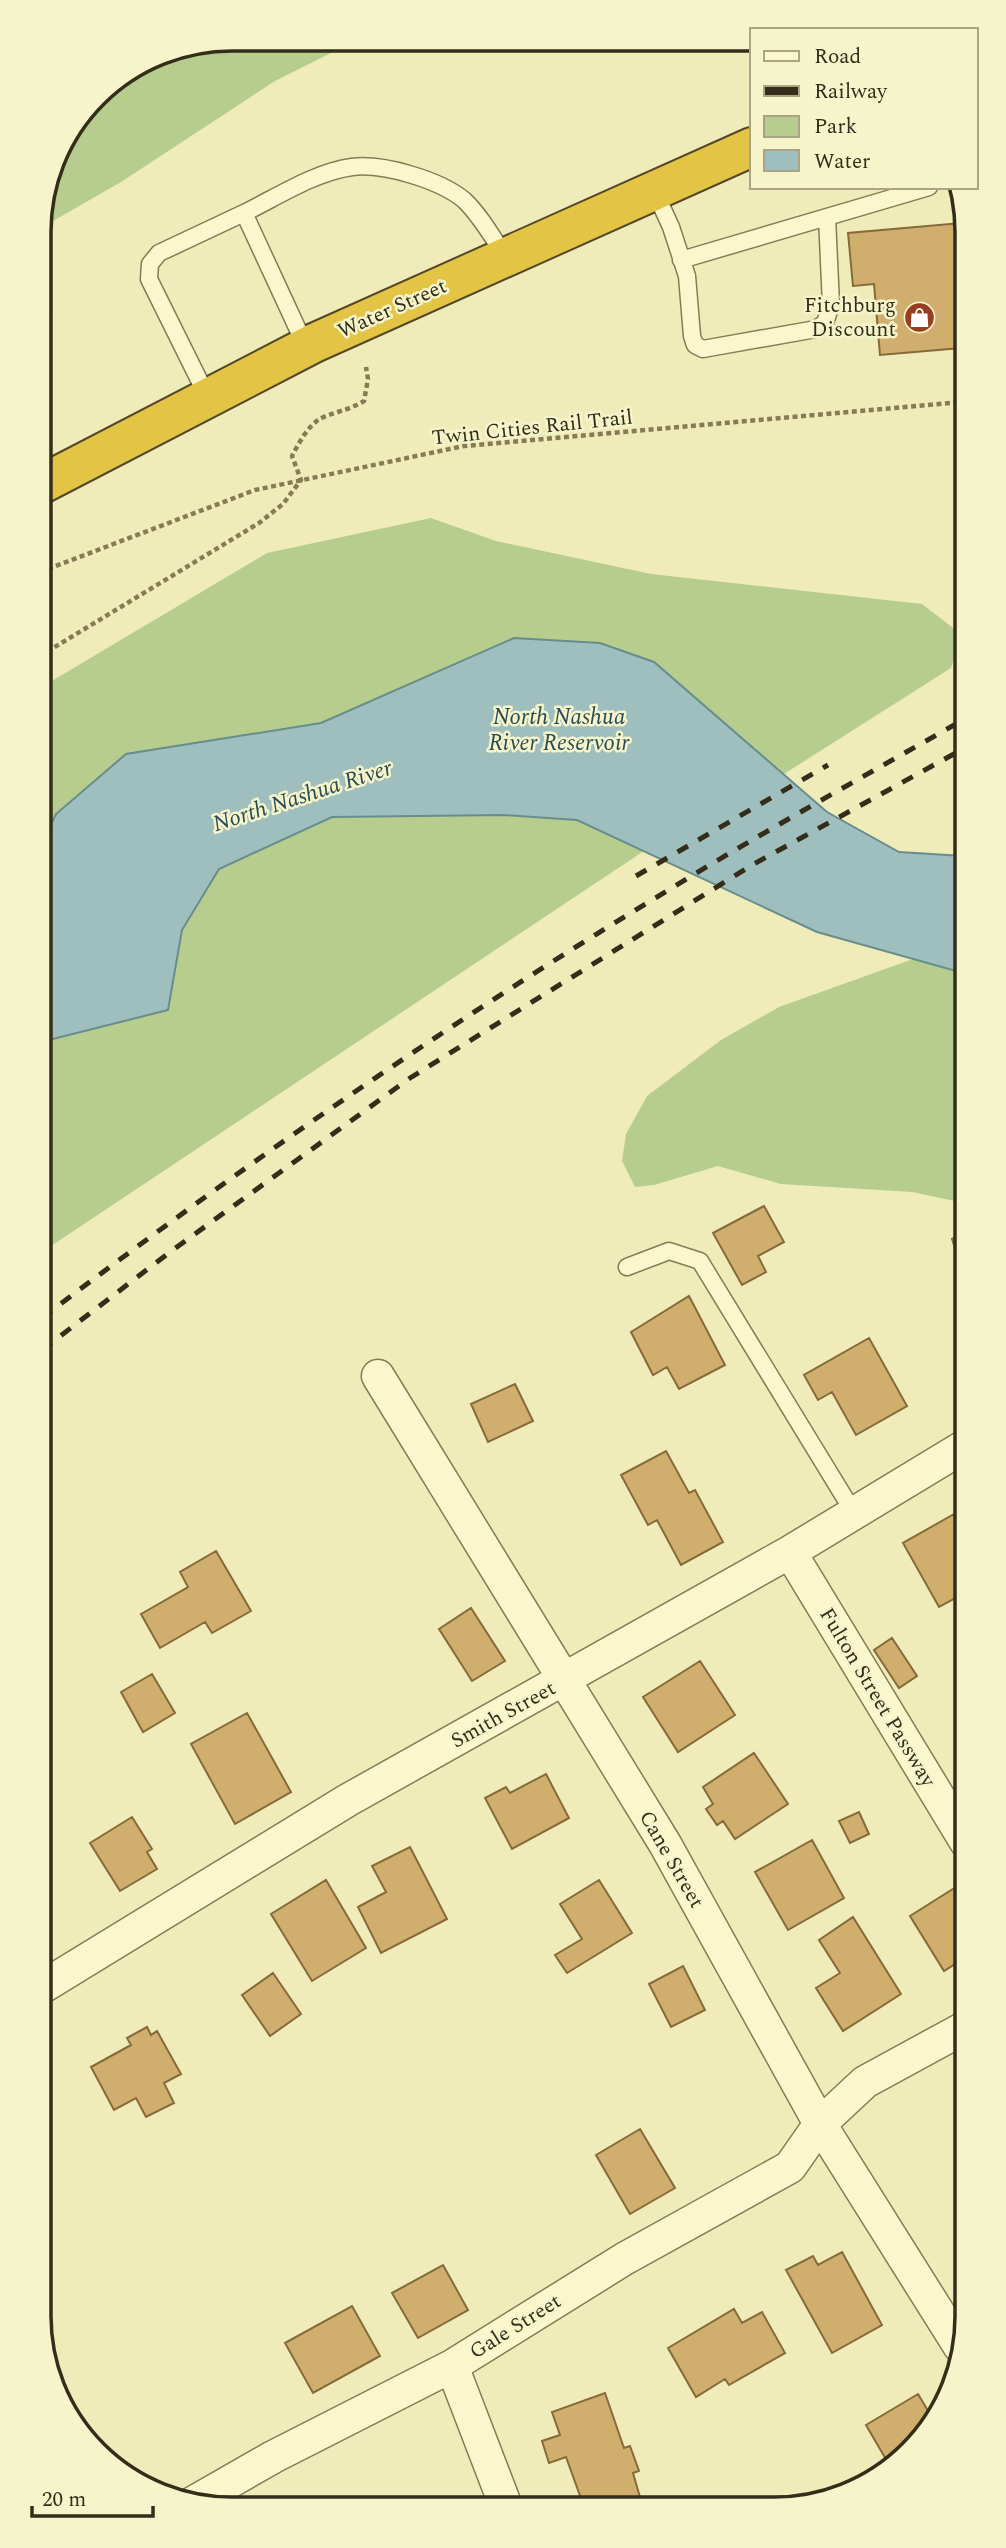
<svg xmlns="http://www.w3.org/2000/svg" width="1006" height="2548" font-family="Spectral,serif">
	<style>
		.green { fill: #b7cd8e }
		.water { fill: #9fbfbe; stroke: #678d8c; stroke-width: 2 }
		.building { fill: #cfae6e; stroke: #866a39; stroke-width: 2 }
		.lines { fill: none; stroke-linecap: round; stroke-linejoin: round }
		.lane-casing { stroke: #867b54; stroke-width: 19 }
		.street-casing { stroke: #867b54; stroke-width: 35 }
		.highway-casing { stroke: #534729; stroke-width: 42 }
		.path { stroke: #867b54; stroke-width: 4.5; stroke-dasharray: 5 3.5; stroke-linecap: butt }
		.lane { stroke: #faf7cd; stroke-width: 16 }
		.street { stroke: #faf7cd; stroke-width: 32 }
		.highway { stroke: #e4c445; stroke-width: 38 }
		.rail { stroke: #342d1a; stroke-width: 5; stroke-dasharray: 12 12; stroke-linecap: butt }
		.labels { text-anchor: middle; stroke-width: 5; stroke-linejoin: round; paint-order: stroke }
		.poi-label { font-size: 21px; fill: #342d1a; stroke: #f6f4ca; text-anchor: end }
		.street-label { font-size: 21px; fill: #342d1a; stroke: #f6f4ca }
		.water-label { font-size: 23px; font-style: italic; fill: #284d55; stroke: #f6f4ca }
		.rim { fill: none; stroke: #342d1a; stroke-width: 3.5 }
	</style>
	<rect width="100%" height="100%" fill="#efecba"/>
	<path class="green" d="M232 39H359L275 81 121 182 39 229 58 147 104 87 158 53Z
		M431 518 496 541 651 574 922 604 961 634 951 668 784 774 654 662 514 638 321 723 126 754 56 814 41 845 40 688 267 553Z
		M503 815 577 820 644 851 42 1252 41 1042 168 1010 182 930 219 869 332 817Z
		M913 959 963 973 964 1203 912 1192 781 1184 718 1166 654 1185 635 1187 622 1161 626 1134 647 1096 721 1040 779 1007Z"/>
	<path class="water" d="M514 638 600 643 654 662 827 812 899 852 963 856V973L817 932 577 820 503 815 332 817 219 869 182 930 168 1010 41 1042V845L56 814 126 754 321 723Z"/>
	<path class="building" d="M961 223V348L880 355 874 284 853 286 848 233Z
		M764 1206 784 1242 758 1256 766 1272 742 1285 713 1233Z
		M964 1235V1275L952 1239Z
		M689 1296 725 1365 679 1389 667 1367 653 1375 631 1332Z
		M869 1338 907 1406 856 1435 832 1392 818 1400 804 1375Z
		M515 1384 533 1421 488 1442 471 1404Z
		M666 1451 689 1493 695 1490 723 1542 681 1565 657 1520 648 1525 621 1475Z
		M954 1514 965 1534V1593L939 1607 903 1543Z
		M216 1551 251 1611 212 1633 205 1622 160 1648 141 1614 188 1587 180 1572Z
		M471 1608 505 1661 472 1681 439 1629Z
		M892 1638 917 1676 899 1688 874 1650Z
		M700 1661 735 1715 678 1752 643 1697Z
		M152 1674 175 1713 143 1732 121 1692Z
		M247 1713 291 1792 235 1824 191 1744Z
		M754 1753 788 1804 735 1839 723 1821 717 1825 706 1809 713 1804 703 1787Z
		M546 1774 569 1818 512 1849 485 1798 506 1787 510 1793Z
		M859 1812 869 1834 850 1843 839 1821Z
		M132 1817 152 1849 147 1852 157 1869 120 1891 90 1843Z
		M812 1840 844 1898 788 1930 755 1872Z
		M410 1847 447 1919 381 1953 358 1907 386 1892 372 1866Z
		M326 1880 366 1948 312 1981 271 1914Z
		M599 1880 632 1933 567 1973 555 1955 582 1939 560 1904Z
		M964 1882 966 1957 944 1971 910 1916Z
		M853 1917 901 1994 843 2031 816 1988 840 1973 819 1940Z
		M683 1966 705 2010 671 2027 649 1984Z
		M273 1973 301 2014 270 2036 242 1995Z
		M147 2027 151 2035 157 2031 181 2074 164 2083 174 2103 146 2117 136 2098 114 2110 91 2067 131 2045 127 2038Z
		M640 2129 675 2188 630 2214 596 2155Z
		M842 2252 882 2325 832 2353 786 2270 813 2256 818 2265Z
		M443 2265 468 2310 418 2338 392 2293Z
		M352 2306 380 2356 313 2393 285 2343Z
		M734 2309 742 2323 762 2312 785 2353 729 2385 725 2379 696 2397 668 2348Z
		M605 2393 624 2448 630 2446 639 2471 633 2473 642 2504H583L566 2457 549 2463 542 2441 560 2435 552 2412Z
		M918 2394 933 2419 927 2434 891 2468 866 2425Z"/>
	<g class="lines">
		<defs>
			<path id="lane" d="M654 190 671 227 687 276 692 336 695 345 703 349 816 329 825 323 831 305 827 217
				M681 260 929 187
				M306 347 244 213C277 197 315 172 352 167 383 163 440 180 464 200 480 215 493 238 505 256
				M208 398 149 279 150 264 159 253 244 213
				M627 1267 669 1251 700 1261 854 1513"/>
			<path id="street" d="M378 1376 665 1844 820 2124 960 2347
				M790 1552 966 1842
				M44 1986 348 1800 790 1552 965 1446
				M452 2366 505 2504
				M191 2504 273 2457 452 2366 624 2259 790 2167 820 2124 865 2082 966 2027"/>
			<path id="highway" d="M40 485 314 343 752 147"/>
		</defs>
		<use href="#lane" class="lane-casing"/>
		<use href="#street" class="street-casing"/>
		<use href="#highway" class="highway-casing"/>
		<path class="path" d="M40 572 255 490 464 446 962 402
			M40 656 259 523 283 504 301 480 292 456C299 443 306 429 318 420 329 413 348 411 364 401L368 379 366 367"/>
		<use href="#lane" class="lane"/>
		<use href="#street" class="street"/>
		<use href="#highway" class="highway"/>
		<path class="rail" d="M636 876 828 765
			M42 1318C238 1169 441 1028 652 900 754 837 859 779 963 720
			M42 1350 170 1252 410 1078 752 865 963 749"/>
	</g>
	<defs>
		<symbol id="shop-disc" viewBox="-11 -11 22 22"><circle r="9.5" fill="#973d22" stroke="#f6f4ca"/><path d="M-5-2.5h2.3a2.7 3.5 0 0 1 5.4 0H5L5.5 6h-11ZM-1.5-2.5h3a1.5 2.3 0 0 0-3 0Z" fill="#fff"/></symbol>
	</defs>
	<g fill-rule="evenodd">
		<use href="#shop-disc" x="902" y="300" width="35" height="35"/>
	</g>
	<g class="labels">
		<g class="poi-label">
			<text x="896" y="312">Fitchburg<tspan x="896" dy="24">Discount</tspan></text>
		</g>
		<g class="street-label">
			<text transform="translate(392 308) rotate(-24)" y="7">Water Street</text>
			<text transform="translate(532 427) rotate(-6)" y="7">Twin Cities Rail Trail</text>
			<text transform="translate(878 1697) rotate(59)" y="7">Fulton Street Passway</text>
			<text transform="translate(503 1714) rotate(-29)" y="7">Smith Street</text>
			<text transform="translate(672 1859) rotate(60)" y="7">Cane Street</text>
			<text transform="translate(515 2326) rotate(-32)" y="7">Gale Street</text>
		</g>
		<g class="water-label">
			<text x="559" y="724">North Nashua<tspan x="559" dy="26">River Reservoir</tspan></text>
			<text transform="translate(302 795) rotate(-18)" y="8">North Nashua River</text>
		</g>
	</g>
	<path d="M0 0H1006V2548H0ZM232 51H774A181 181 0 0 1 955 232V2316A181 181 0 0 1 774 2497H232A181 181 0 0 1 51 2316V232A181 181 0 0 1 232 51Z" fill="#f6f4ca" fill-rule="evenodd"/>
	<path class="rim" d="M232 51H774A181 181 0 0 1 955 232V2316A181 181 0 0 1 774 2497H232A181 181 0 0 1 51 2316V232A181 181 0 0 1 232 51Z"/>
	<rect x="750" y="28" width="228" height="161" fill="#f6f4ca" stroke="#a8a484" stroke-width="2"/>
	<rect x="764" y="51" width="35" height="10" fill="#faf7cd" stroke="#a8a484" stroke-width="2"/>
	<text x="814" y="63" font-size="21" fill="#342d1a">Road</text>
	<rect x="764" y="86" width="35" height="10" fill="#342d1a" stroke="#a8a484" stroke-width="2"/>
	<text x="814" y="98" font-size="21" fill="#342d1a">Railway</text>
	<rect x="764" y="116" width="35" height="21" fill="#b7cd8e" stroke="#a8a484" stroke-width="2"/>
	<text x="814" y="133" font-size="21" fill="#342d1a">Park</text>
	<rect x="764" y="150" width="35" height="21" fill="#9fbfbe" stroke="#a8a484" stroke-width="2"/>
	<text x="814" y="168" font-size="21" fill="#342d1a">Water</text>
	<path d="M32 2506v10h121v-10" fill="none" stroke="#342d1a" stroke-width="3.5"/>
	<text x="42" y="2506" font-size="21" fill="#342d1a" stroke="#f6f4ca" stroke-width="5" paint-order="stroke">20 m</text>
</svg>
